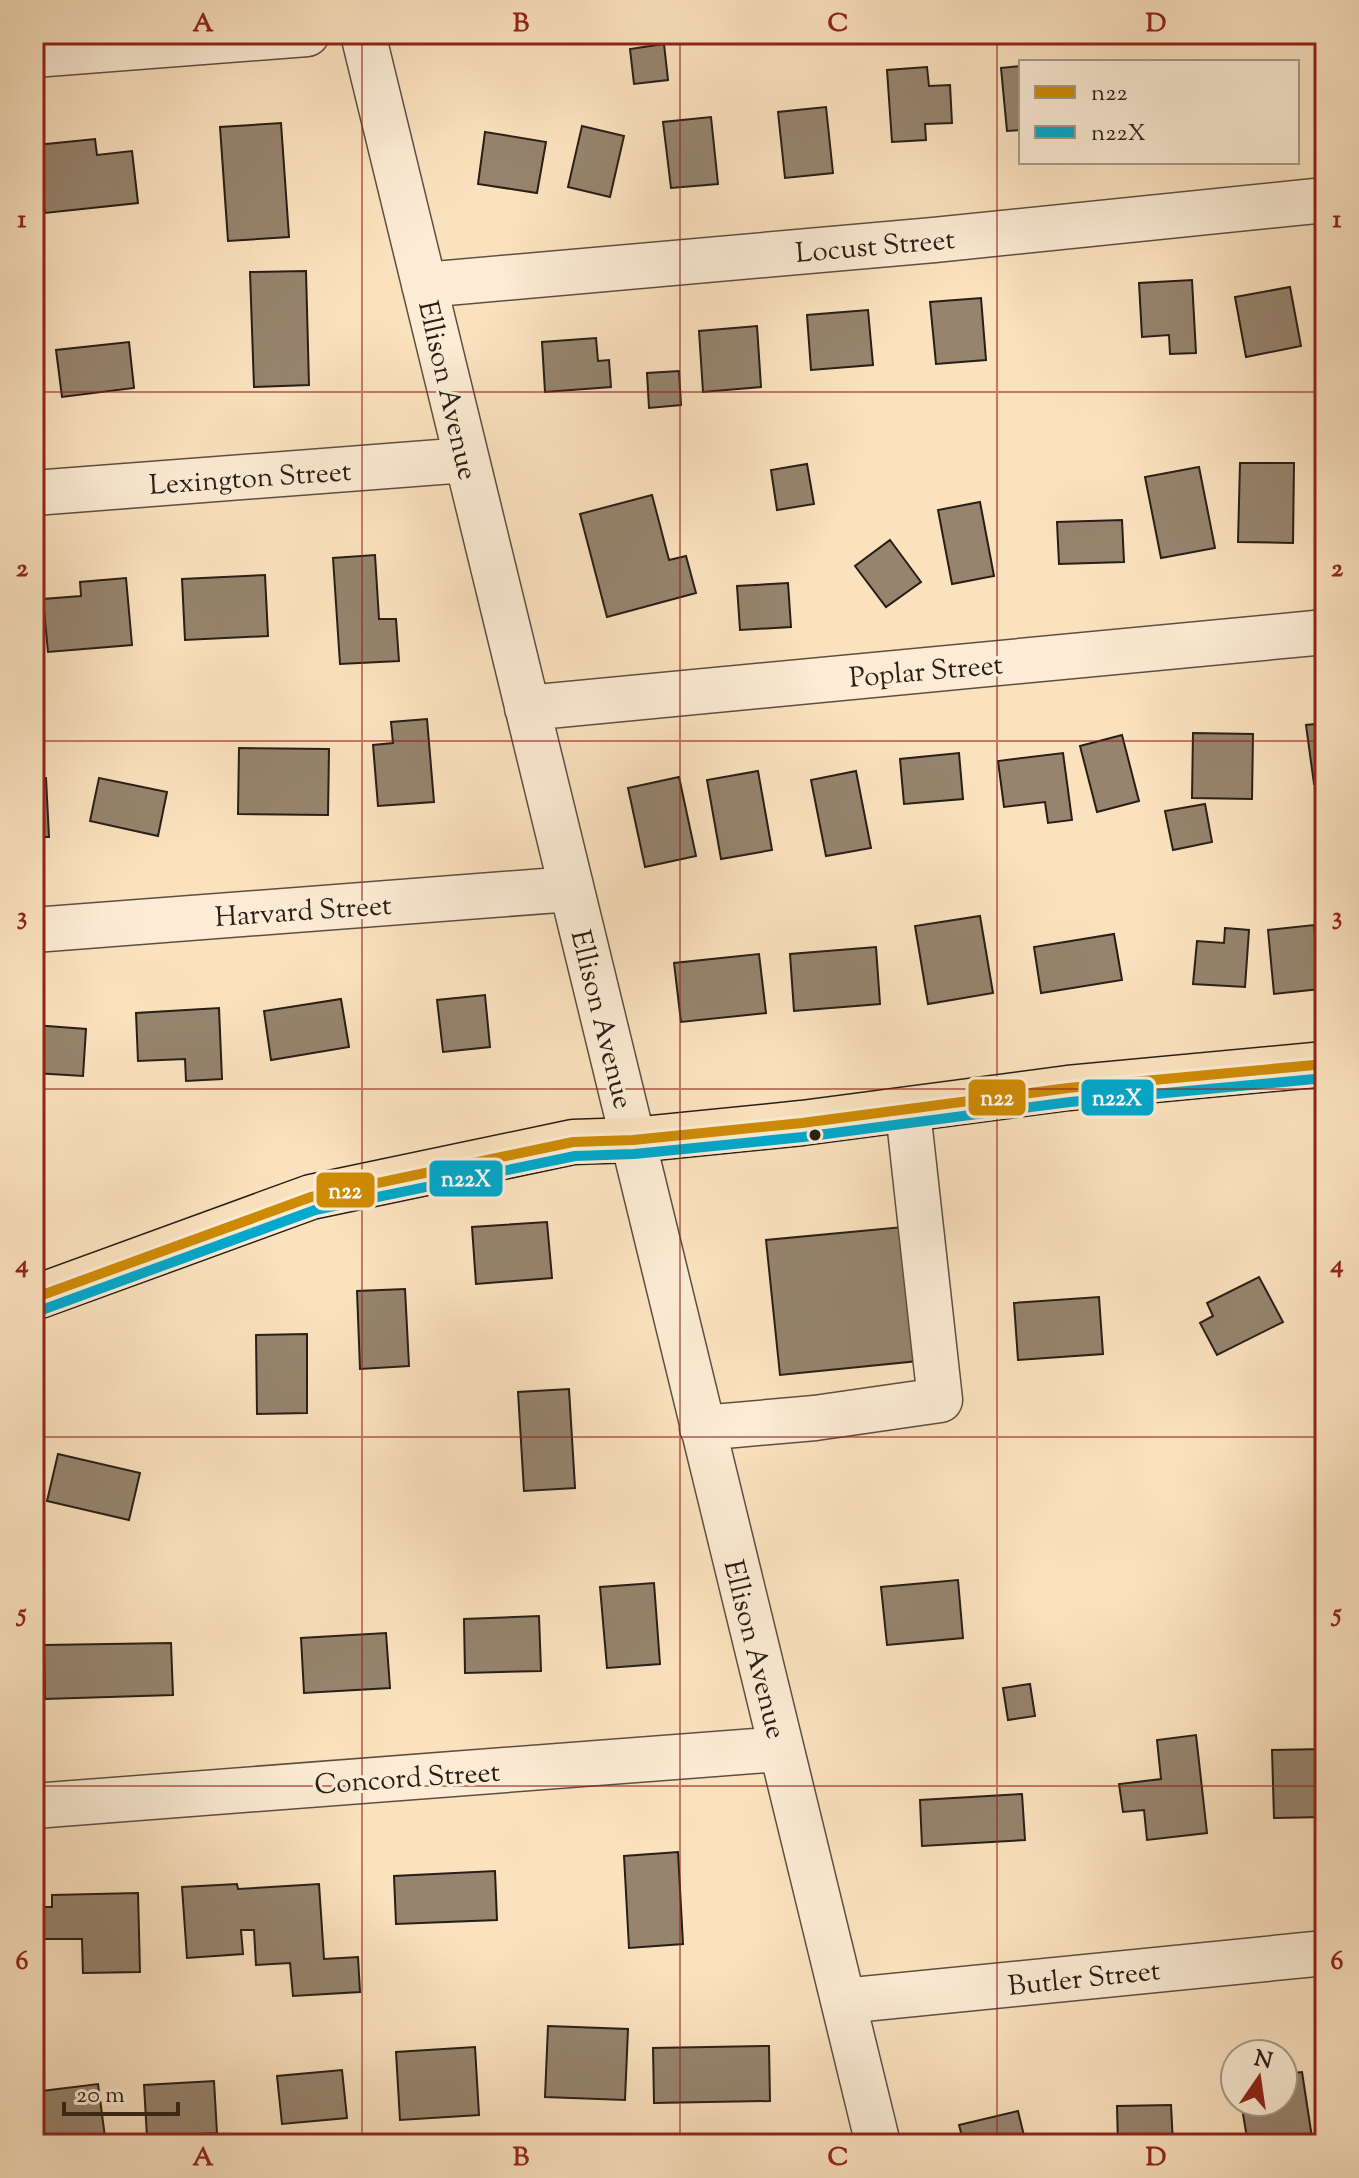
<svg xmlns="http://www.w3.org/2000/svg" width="1359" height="2178" font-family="'Sorts Mill Goudy',serif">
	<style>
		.building { fill: #96846e; stroke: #281e16; stroke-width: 2 }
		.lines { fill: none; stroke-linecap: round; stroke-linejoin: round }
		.minor-casing { stroke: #5d4f40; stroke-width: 47 }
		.major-casing { stroke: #281e16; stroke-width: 47 }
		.minor { stroke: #fcecd5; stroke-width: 44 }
		.major { stroke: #fbe2bf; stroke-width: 44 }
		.bus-1-casing { stroke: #fcecd5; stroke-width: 16 }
		.bus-2-casing { stroke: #fcecd5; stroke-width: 16 }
		.bus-1 { stroke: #ce8b04; stroke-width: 10 }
		.bus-2 { stroke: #00a9ce; stroke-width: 10 }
		.grid { fill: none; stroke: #8f2418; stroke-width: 2; stroke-opacity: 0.55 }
		.bus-dot { fill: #281e16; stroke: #fcecd5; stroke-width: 3 }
		.labels { text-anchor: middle; stroke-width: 6; stroke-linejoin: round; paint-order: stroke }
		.street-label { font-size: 28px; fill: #281e16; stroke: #fcecd5 }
		.line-badge { stroke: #fcecd5; stroke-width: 3 }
		.badge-label { font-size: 22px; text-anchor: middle; font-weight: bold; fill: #fff }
		.neatline { fill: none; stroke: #8f2418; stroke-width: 3 }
		.grid-label { font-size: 26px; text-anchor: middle; font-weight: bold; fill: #8f2418 }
	</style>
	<rect width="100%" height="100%" fill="#fbe2bf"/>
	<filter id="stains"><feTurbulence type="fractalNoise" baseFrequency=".0025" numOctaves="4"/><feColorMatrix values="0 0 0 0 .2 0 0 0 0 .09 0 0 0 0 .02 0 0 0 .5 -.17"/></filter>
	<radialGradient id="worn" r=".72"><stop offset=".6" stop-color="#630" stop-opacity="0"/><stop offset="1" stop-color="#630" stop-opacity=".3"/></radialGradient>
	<path class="building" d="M576 34H607V36L578 42Z
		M664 44 668 80 634 84 630 49Z
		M1325 60V118H1321L1315 61Z
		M1021 66V130L1007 131 1001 68Z
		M927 67 929 86 950 85 952 123 925 124 926 140 892 142 887 70Z
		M826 107 833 173 785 178 778 112Z
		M711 117 718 184 671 188 663 122Z
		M281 123 289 237 228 241 220 127Z
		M582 126 624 136 610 197 568 187Z
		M485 132 546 142 537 193 478 184Z
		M95 139 97 155 132 151 138 203 45 213 37 145Z
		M306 271 309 385 254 387 250 272Z
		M1192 280 1196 353 1170 354 1169 335 1142 337 1139 283Z
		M1325 281V314L1320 282Z
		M1290 287 1301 346 1246 357 1235 297Z
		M981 298 986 360 936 364 930 302Z
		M868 310 873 365 811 370 807 315Z
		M757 326 761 387 703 392 699 331Z
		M596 338 598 361 609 360 611 387 545 392 542 342Z
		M129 342 134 388 62 397 56 350Z
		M679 371 681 405 649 408 647 373Z
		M1240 463H1294L1293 543 1238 542Z
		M807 464 814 504 777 510 771 470Z
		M1199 467 1215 548 1161 558 1145 477Z
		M652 495 669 560 686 556 696 593 607 617 580 514Z
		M980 502 994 576 952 584 938 510Z
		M1122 520 1124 562 1059 564 1057 522Z
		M890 540 921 582 886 607 855 566Z
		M375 555 379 619H396L399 661 340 664 333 558Z
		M265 575 268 636 185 640 182 579Z
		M126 578 132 645 48 652 43 599 81 596 80 582Z
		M788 583 791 627 740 630 737 586Z
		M427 719 434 802 378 806 373 745 393 743 391 722Z
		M1325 723V782L1314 784 1306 725Z
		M1193 733 1253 734 1252 799 1192 798Z
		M1122 735 1139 801 1097 812 1080 746Z
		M239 748 329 749 328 815 238 814Z
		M959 753 963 799 904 804 900 759Z
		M1063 753 1072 820 1048 823 1045 802 1004 807 998 761Z
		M758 771 772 850 721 859 707 780Z
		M856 771 871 848 826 856 811 780Z
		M679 777 696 856 645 867 628 788Z
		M46 778 49 837H34V779Z
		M99 778 167 792 158 836 90 821Z
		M1205 804 1212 842 1173 850 1165 811Z
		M980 916 993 993 928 1004 915 926Z
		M1314 925 1320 989 1274 994 1268 930Z
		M1225 928 1249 930 1245 987 1193 984 1197 941 1224 943Z
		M1114 934 1122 980 1041 993 1034 947Z
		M876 947 880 1004 794 1011 790 954Z
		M759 954 766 1013 681 1022 674 963Z
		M485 995 490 1047 443 1052 437 1000Z
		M341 999 349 1047 271 1060 264 1011Z
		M219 1008 222 1079 186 1081 185 1059 138 1061 136 1013Z
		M34 1025 86 1029 83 1076 34 1073Z
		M547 1222 552 1278 476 1284 472 1227Z
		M903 1227 918 1361 780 1375 766 1240Z
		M1259 1277 1283 1322 1217 1355 1200 1323 1213 1316 1207 1303Z
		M405 1289 409 1366 360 1369 357 1291Z
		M1099 1297 1103 1354 1018 1360 1014 1303Z
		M307 1334V1413L257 1414 256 1335Z
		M569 1389 575 1488 524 1491 518 1392Z
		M58 1454 140 1473 129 1520 47 1501Z
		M958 1580 963 1638 887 1645 881 1587Z
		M654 1583 660 1664 607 1668 600 1587Z
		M539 1616 541 1671 465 1673 464 1619Z
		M386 1633 390 1688 304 1693 301 1638Z
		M171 1643 173 1695 45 1699 44 1645Z
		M1030 1684 1035 1716 1008 1720 1003 1688Z
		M1196 1735 1207 1833 1147 1840 1144 1810 1123 1812 1119 1784 1161 1779 1157 1740Z
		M1325 1749V1817L1274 1818 1272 1750Z
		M1022 1794 1025 1840 922 1846 920 1800Z
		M678 1852 683 1944 629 1948 624 1856Z
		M495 1871 497 1920 396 1924 394 1876Z
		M237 1884 238 1889 319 1884 324 1959 358 1957 360 1992 293 1996 290 1963 256 1965 254 1930H241L243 1954 187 1958 182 1887Z
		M138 1893 140 1972 83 1973 82 1939H34V1907H52V1895Z
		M548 2026 628 2029 625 2100 545 2097Z
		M769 2046 770 2101 654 2103 653 2048Z
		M475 2047 479 2115 400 2120 396 2052Z
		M342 2070 347 2118 282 2124 277 2076Z
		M1302 2072 1313 2144H1248L1241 2102H1283V2074Z
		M214 2081 217 2133 147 2137 144 2085Z
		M98 2084 105 2137 34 2144V2092Z
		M1171 2105 1173 2144H1118L1117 2106Z
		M1018 2111 1026 2144H964L959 2125Z"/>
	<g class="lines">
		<defs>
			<path id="minor" d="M363 34 878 2144
				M34 55 307 34
				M424 285 934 240 1325 200
				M34 493 466 460
				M527 708 1325 632
				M34 930 571 889
				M702 1428 815 1418 940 1400 908 1111
				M34 1806 780 1749
				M843 2001 1325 1953"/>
			<path id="major" d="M34 1298 311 1197 573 1142 633 1140 802 1123 1068 1088 1325 1064"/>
		</defs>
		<use href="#minor" class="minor-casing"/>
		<use href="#major" class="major-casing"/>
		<use href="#minor" class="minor"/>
		<use href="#major" class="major"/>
		<defs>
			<path id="bus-1" d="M34 1298 311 1197 573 1142 633 1140 802 1123 1068 1088 1325 1064"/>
			<path id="bus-2" d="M39 1311 315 1210 575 1156 634 1154 803 1137 1070 1102 1325 1078"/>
		</defs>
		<use href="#bus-1" class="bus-1-casing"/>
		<use href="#bus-2" class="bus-2-casing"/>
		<use href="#bus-1" class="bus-1"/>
		<use href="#bus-2" class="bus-2"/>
	</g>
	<path class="grid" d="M362 34V2144M680 34V2144M997 34V2144M34 392H1325M34 741H1325M34 1089H1325M34 1437H1325M34 1786H1325"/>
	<circle class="bus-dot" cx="815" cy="1135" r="7"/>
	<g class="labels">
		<g class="street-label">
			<text transform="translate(875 245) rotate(-5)" y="10">Locust Street</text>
			<text transform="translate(449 390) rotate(77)" y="10">Ellison Avenue</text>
			<text transform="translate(250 477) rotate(-4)" y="10">Lexington Street</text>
			<text transform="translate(926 670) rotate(-5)" y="10">Poplar Street</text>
			<text transform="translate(303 910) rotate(-4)" y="10">Harvard Street</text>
			<text transform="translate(603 1019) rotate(76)" y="10">Ellison Avenue</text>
			<text transform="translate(756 1649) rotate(76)" y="10">Ellison Avenue</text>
			<text transform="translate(407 1777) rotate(-4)" y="10">Concord Street</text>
			<text transform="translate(1084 1977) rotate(-6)" y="10">Butler Street</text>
		</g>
	</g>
	<g class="line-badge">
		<rect x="967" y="1078" width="60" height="39" rx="8" fill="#ce8b04"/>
		<rect x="1080" y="1078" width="75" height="39" rx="8" fill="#00a9ce"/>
		<rect x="428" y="1159" width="76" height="39" rx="8" fill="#00a9ce"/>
		<rect x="315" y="1171" width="61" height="38" rx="8" fill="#ce8b04"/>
	</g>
	<g class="badge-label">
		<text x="997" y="1105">n22</text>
		<text x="1117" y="1105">n22X</text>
		<text x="466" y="1186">n22X</text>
		<text x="345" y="1198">n22</text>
	</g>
	<rect width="1359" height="2178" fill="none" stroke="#fbe2bf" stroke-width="88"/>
	<rect x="1019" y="60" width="280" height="104" fill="#fcecd5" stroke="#a79a89" stroke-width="2"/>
	<rect x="1035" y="86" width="40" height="12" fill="#ce8b04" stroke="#a79a89" stroke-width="2"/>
	<text x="1091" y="100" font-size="24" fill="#281e16">n22</text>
	<rect x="1035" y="126" width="40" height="12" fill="#00a9ce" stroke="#a79a89" stroke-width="2"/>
	<text x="1091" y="140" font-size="24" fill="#281e16">n22X</text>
	<g transform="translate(1259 2078) rotate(13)"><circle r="38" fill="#fcecd5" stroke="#a79a89" stroke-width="2"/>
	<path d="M0-6L14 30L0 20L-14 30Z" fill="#8f2418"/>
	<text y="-12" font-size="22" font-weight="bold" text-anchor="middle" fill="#281e16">N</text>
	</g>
	<path d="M64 2102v12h114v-12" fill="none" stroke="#281e16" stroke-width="4"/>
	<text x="76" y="2102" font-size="24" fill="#281e16" stroke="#fcecd5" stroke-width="6" paint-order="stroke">20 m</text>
	<rect x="44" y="44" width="1271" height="2090" class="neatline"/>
	<g class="grid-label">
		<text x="203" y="31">A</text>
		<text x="521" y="31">B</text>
		<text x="838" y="31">C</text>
		<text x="1156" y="31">D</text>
		<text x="22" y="227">1</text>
		<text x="1337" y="227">1</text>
		<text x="22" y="576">2</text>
		<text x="1337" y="576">2</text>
		<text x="22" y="924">3</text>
		<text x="1337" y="924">3</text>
		<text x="22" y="1272">4</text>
		<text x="1337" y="1272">4</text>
		<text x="22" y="1621">5</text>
		<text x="1337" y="1621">5</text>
		<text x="22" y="1969">6</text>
		<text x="1337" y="1969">6</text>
		<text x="203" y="2165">A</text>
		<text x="521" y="2165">B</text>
		<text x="838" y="2165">C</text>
		<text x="1156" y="2165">D</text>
	</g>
	<rect width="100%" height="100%" filter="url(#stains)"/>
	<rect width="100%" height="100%" fill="url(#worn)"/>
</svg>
